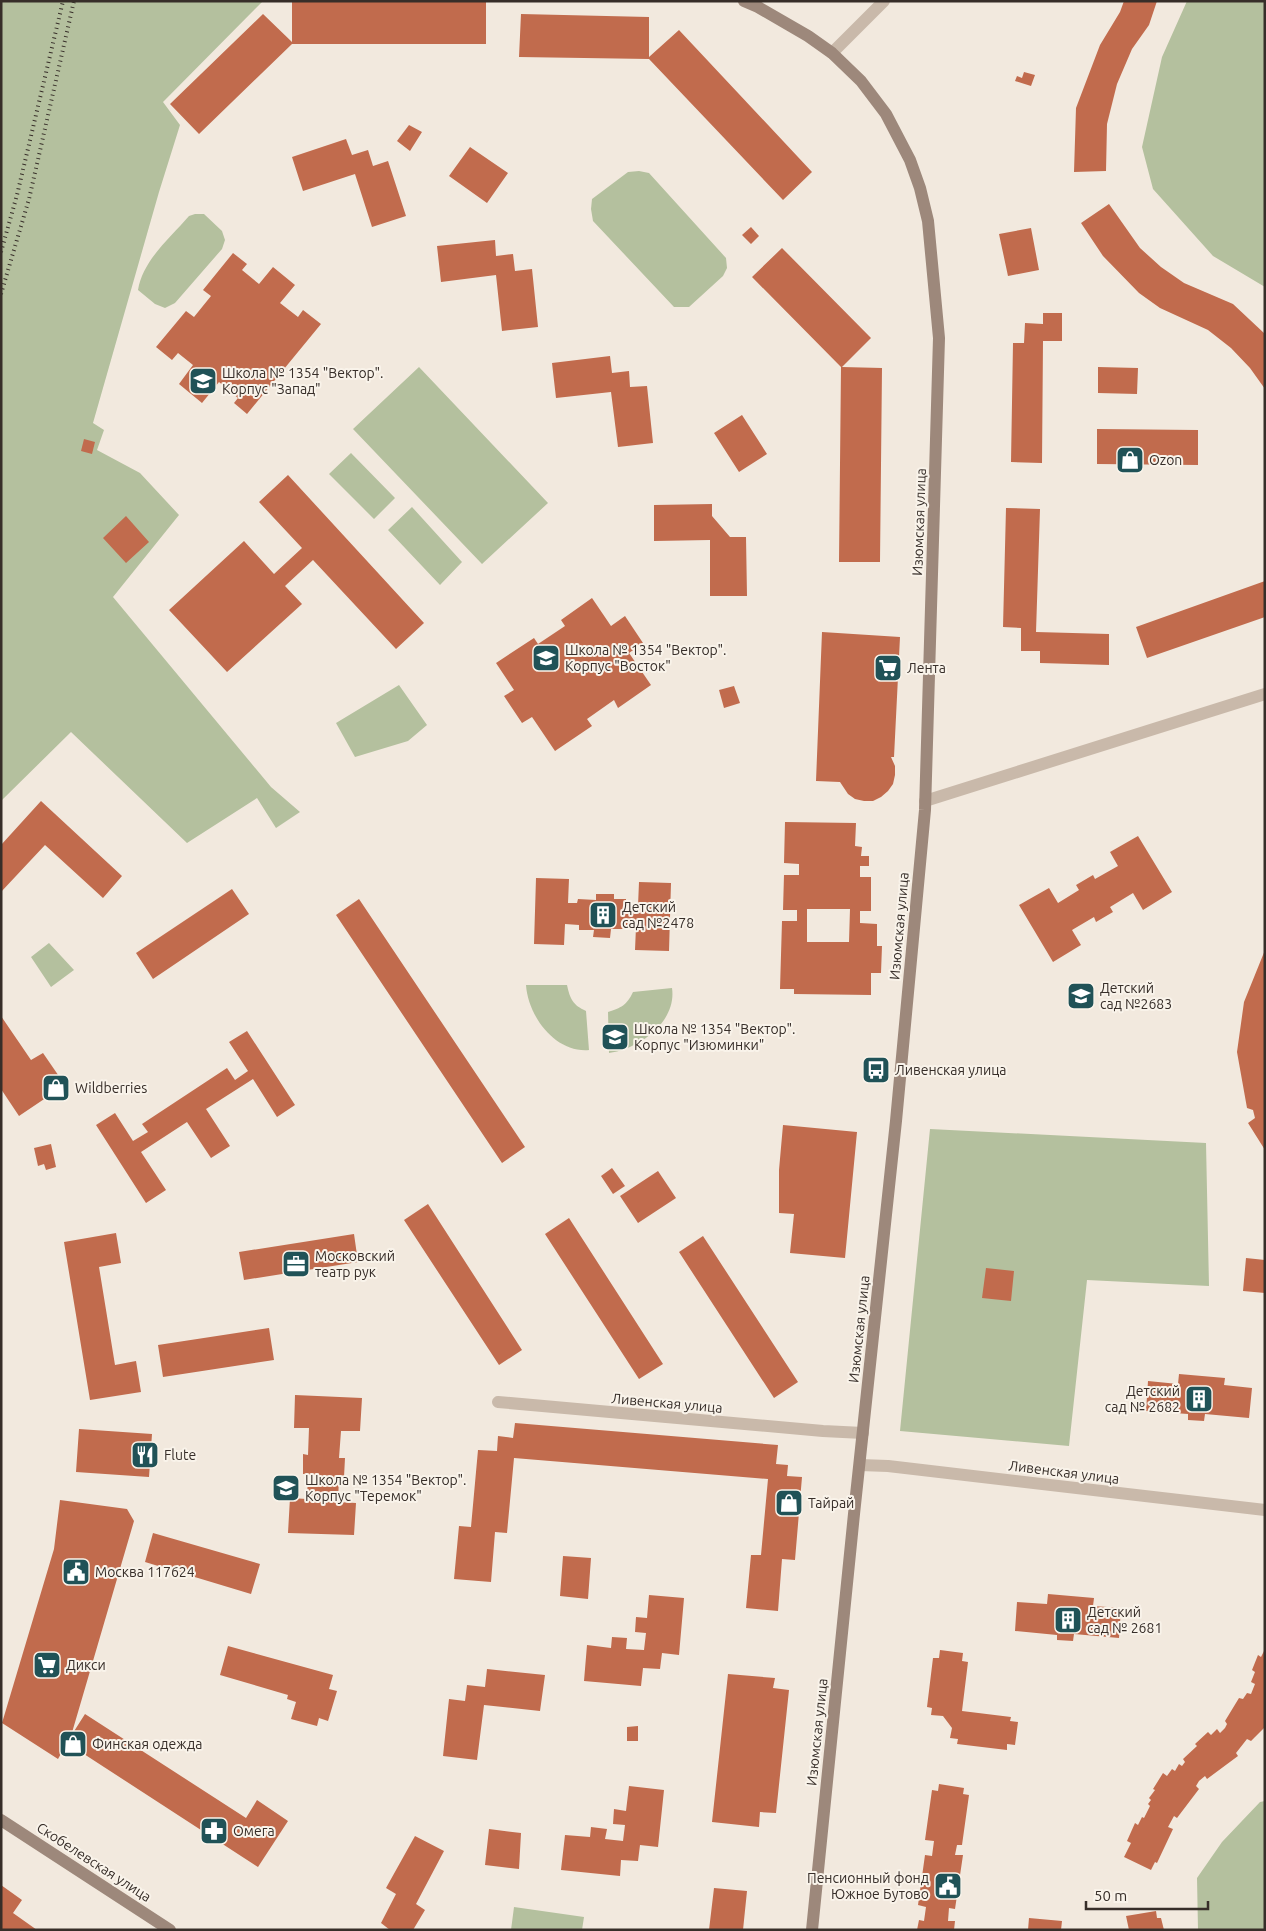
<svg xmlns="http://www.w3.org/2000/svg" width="1266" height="1931" font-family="Ubuntu,sans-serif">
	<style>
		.green { fill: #b4c09e }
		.building { fill: #c16b4d; fill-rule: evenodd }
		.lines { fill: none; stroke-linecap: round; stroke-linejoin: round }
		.street { stroke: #c9b9aa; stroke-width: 12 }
		.secondary { stroke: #9d887b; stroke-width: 12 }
		.rail { stroke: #372e29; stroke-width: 4; stroke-dasharray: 1 4; stroke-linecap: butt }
		.labels { text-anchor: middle; stroke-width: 4; stroke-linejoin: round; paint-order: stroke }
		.poi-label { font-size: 14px; fill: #372e29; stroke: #f9f3ea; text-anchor: start }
		.street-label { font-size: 14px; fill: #372e29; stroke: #f9f3ea }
	</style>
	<rect width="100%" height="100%" fill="#f2e9de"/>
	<path class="green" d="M1 1H263L163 102 180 125 159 192 93 423 104 430 97 450 140 473 179 515 113 597 271 787 300 812 276 828 257 798 187 843 71 732 1 801Z
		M1187 1H1265V287L1213 256 1153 189 1142 147 1162 57Z
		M639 171 649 173 726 258 727 268 723 276 689 307H674L593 221 591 209 592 199 628 172Z
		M195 214H204L222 231 225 240 222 249 175 303 165 308 155 304 138 290C143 260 170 238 189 216Z
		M419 367 548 503 482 564 353 429Z
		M351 453 395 498 374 519 329 474Z
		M412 507 462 562 440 585 388 530Z
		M399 685 427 725 408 741 355 757 336 723Z
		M49 943 74 970 51 987 31 957Z
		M526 985H567C570 999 573 1005 586 1011L589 1050C555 1053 528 1016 526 985Z
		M672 988C677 1022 639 1049 609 1053L608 1012C621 1008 627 1005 633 992Z
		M930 1129 1206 1143 1209 1286 1087 1280 1069 1446 900 1431Z
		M1265 1801V1930H1198L1197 1878 1222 1842 1260 1802Z
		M514 1907 584 1917 582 1930H511Z"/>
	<path class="building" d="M1124 1H1157L1149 25 1132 49 1117 84 1107 124 1106 171 1074 172 1076 108 1100 45 1120 12Z
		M292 2H486V44H292L199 134 170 104 263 14 292 42Z
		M521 14 649 17V57L679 30 812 172 783 200 649 59 519 57Z
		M1024 72 1035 75 1031 86 1015 81 1017 76 1022 78Z
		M409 125 422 132 410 151 397 141Z
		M346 139 352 155 368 150 373 166 388 161 406 216 372 227 355 174 303 191 292 157Z
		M470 147 508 173 487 203 449 176Z
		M1109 204 1140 248 1161 267 1184 283 1233 304 1265 334V389L1250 368 1231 348 1208 330 1160 308 1139 293 1103 256 1081 223Z
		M751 227 759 236 751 244 742 235Z
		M1031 228 1039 270 1008 276 999 234Z
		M495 240 496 256 513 254 515 271 532 269 538 327 502 331 496 275 441 282 437 246Z
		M782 248 871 338 842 367 882 368 880 562H839L841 367 752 277Z
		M233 253 247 264 242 270 259 284 273 267 295 285 280 303 298 317 303 310 321 324 247 414 234 403 238 398 219 382 202 403 179 384 193 365 178 353 172 360 156 347 186 311 194 317 211 296 203 290Z
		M1043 313H1062V341H1043L1042 463 1011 462 1013 343H1024L1025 323 1043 324Z
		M610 356 612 373 629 371 630 387 647 386 653 443 618 447 611 392 556 398 552 363Z
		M1098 367 1138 368 1137 394 1098 393Z
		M742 415 767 454 739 472 714 433Z
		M1097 429 1198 430V465L1097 464Z
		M84 439 95 442 92 454 81 451Z
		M288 475 424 623 396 649 313 560 285 586 302 604 227 672 169 610 244 541 274 574 302 548 259 502Z
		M712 504V516L730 537H746L747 596H710V540L654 541V505Z
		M1006 508 1040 509 1036 632 1109 634V665L1040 663V651H1021V628L1003 627Z
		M126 516 149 542 126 563 103 538Z
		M1265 581V617L1147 658 1136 627Z
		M592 598 611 626 625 616 643 643 629 653 651 685 618 708 614 700 587 719 592 726 555 751 532 717 522 723 504 696 514 690 496 663 534 638 538 644 565 626 561 620Z
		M822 632 900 637 894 757H891L895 766V775L893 784 888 791 881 797 873 801H864L855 799 848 794 840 782 816 781Z
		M734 686 740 703 724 708 719 690Z
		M41 801 122 876 103 898 45 845 1 892V845Z
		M785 822 856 823 855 846 862 847 861 856H869V866H860V877H871V911H860V923L877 924V946H882L881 973H871V995L794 994V989H780L782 921H797V910H783L784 875H799V864L784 863ZM807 909H850L849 942H807Z
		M1138 836 1172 892 1143 910 1133 893 1110 907 1113 912 1096 922 1094 917 1072 930 1081 945 1053 962 1019 905 1049 888 1058 903 1079 890 1076 885 1093 875 1095 879 1118 866 1110 852Z
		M536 878 569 879 568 903H577L578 899 596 900V894H614V899H626V905L638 906 639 882 671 883 669 951 635 950 636 927 626 926V929H611L610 938 593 937 594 930H579V925L565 924 564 945 534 944Z
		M232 889 249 914 153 979 136 953Z
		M359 899 525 1147 502 1163 336 915Z
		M1265 950V1150L1248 1123 1255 1118 1253 1110 1247 1108 1237 1052 1244 1002Z
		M1 1016 31 1060 43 1053 65 1085 19 1116 1 1089Z
		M247 1031 295 1105 277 1117 253 1079 206 1109 230 1146 211 1158 187 1122 141 1152 166 1190 146 1203 96 1125 115 1113 133 1141 148 1132 142 1124 227 1068 235 1080 248 1071 229 1042Z
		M783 1125 857 1132 845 1258 790 1253 794 1214 779 1213V1170Z
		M51 1144 56 1167 46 1170 44 1164 38 1166 34 1148Z
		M612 1168 625 1186 613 1194 601 1176Z
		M658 1171 676 1198 638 1223 620 1196Z
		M428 1204 522 1350 499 1365 404 1220Z
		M569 1218 663 1364 639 1379 545 1234Z
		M116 1233 121 1263 99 1267 115 1365 136 1361 141 1392 90 1400 64 1242Z
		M354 1234 358 1262 244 1280 239 1252Z
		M703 1236 798 1382 774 1398 679 1252Z
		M1246 1258 1265 1260V1293L1243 1291Z
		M986 1268 1014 1271 1011 1301 982 1298Z
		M269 1328 274 1360 163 1377 158 1345Z
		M1179 1374 1225 1378 1224 1385 1252 1388 1249 1418 1205 1414 1204 1421 1188 1420V1414L1146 1411 1148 1381 1178 1384Z
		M295 1395 362 1398 360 1431H341L339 1458H345L344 1477H339L338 1502 356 1503 354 1535 288 1533 290 1498 307 1499 308 1474H303V1454L308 1455 309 1428H294Z
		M515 1423 778 1445 776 1464 788 1465 787 1476 802 1477 795 1560 782 1559 778 1611 746 1608 751 1555H761L768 1479 514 1458 507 1533 495 1532 491 1582 454 1579 459 1526 471 1527 478 1450 497 1451 498 1436 513 1438Z
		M79 1429 152 1434 149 1477 76 1472Z
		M60 1500 127 1509 134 1521 71 1736 85 1714 246 1818 257 1800 288 1821 258 1867 67 1743 58 1759 2 1723 54 1549Z
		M153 1533 260 1564 251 1594 145 1562Z
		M563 1556 591 1558 588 1599 560 1596Z
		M1048 1594 1094 1598 1093 1606 1121 1608 1119 1638 1074 1634 1073 1641 1057 1640V1635L1015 1631 1017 1602 1047 1604Z
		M649 1595 684 1598 679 1655 662 1653 660 1669 643 1668 641 1686 584 1681 587 1645 611 1648 612 1637 627 1638 626 1649 644 1650 646 1633 635 1632 636 1617 647 1618Z
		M228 1646 333 1675 329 1689 337 1691 328 1721 319 1718 317 1726 291 1719 296 1702 287 1699 288 1695 220 1675Z
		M1265 1649V1727L1251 1741 1247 1739 1236 1753 1238 1756 1207 1779 1205 1776 1199 1781 1196 1786 1199 1789 1177 1818 1174 1816 1168 1827 1173 1829 1157 1863 1155 1862 1151 1870 1124 1857 1131 1843 1127 1841 1135 1823 1138 1825 1142 1817 1144 1818 1150 1806 1148 1804 1151 1800 1149 1798 1155 1790 1153 1789 1163 1773 1167 1776 1172 1769 1175 1771 1179 1764 1182 1766 1185 1762 1183 1759 1197 1746 1195 1744 1208 1732 1211 1735 1217 1729 1220 1733 1225 1728 1227 1724 1225 1721 1239 1698 1243 1699 1247 1693 1251 1694 1255 1684 1251 1682 1255 1672 1252 1670 1258 1655 1261 1657Z
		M940 1650 963 1653 962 1661 968 1662 962 1711 1011 1717 1010 1721 1018 1722 1015 1745 1007 1744V1750L957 1744 958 1739 950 1738 952 1728 943 1716 931 1715 932 1708 927 1707 933 1658H939Z
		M487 1669 545 1675 540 1711 484 1705 477 1760 443 1756 449 1699 465 1701 467 1685 485 1687Z
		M728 1674 775 1678 773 1688 789 1690 776 1813 760 1812 759 1827 712 1822Z
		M638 1726V1741H627V1727Z
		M939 1784 964 1788 963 1794 969 1795 962 1845H957L955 1855H963L955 1909 949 1908 948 1921H955L954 1930H917L919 1920 924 1921 926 1907 918 1905 925 1855 932 1856 934 1841 925 1840 932 1790 938 1791Z
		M629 1786 664 1790 658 1847 640 1845 638 1861 621 1860 620 1876 561 1870 565 1835 590 1837 591 1827 607 1829 605 1839 623 1841 625 1825 613 1824 614 1809 626 1811Z
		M489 1829 521 1833 519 1869 485 1865Z
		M415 1836 444 1851 416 1904 425 1910 413 1930H390L381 1923 396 1894 386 1888Z
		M1 1885 22 1900 13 1913 37 1930H1Z
		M714 1888 747 1891 743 1930H709Z
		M1156 1911 1157 1918H1161L1164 1930H1129L1126 1916Z
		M1029 1918 1062 1921 1061 1930H1028Z"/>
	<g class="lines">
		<path class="street" d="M832 53 884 1
			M925 801 1265 694
			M498 1402 823 1431 863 1433
			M860 1465 888 1466 1265 1510"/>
		<path class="secondary" d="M744 1 758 7 808 36 832 53 861 81 886 114 910 160 920 188 928 221 939 338 925 810 896 1121 854 1514 812 1930
			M1 1820 170 1930"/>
		<path class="rail" d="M1 252 17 195 63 1
			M1 294 29 199 74 1"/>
	</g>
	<defs>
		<symbol id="school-square" viewBox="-11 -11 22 22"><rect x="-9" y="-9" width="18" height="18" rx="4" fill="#205257" stroke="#f9f3ea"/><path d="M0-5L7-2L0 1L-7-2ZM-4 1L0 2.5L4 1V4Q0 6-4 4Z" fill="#fff"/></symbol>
		<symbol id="shop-square" viewBox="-11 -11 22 22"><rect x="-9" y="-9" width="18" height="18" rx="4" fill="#205257" stroke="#f9f3ea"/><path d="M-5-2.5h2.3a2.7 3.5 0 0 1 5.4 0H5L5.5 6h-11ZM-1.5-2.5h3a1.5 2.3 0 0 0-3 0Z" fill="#fff"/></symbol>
		<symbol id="supermarket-square" viewBox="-11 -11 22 22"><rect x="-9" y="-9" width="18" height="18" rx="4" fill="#205257" stroke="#f9f3ea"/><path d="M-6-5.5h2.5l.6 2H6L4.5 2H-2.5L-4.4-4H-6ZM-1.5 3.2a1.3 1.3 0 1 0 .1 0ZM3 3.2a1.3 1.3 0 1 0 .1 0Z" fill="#fff"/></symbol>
		<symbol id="building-square" viewBox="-11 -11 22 22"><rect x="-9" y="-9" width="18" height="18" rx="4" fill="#205257" stroke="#f9f3ea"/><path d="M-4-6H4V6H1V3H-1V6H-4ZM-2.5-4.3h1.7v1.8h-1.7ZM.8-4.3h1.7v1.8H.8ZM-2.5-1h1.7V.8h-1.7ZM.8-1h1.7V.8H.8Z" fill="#fff"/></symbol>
		<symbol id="bus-square" viewBox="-11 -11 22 22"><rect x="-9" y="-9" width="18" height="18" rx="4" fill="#205257" stroke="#f9f3ea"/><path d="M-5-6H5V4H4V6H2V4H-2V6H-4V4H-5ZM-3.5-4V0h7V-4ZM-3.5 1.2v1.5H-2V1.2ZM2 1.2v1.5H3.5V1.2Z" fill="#fff"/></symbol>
		<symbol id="office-square" viewBox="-11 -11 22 22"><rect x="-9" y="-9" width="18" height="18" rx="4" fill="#205257" stroke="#f9f3ea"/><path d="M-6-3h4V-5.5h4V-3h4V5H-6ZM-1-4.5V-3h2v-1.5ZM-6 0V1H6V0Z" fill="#fff"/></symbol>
		<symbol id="restaurant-square" viewBox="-11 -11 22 22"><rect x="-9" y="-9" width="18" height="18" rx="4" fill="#205257" stroke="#f9f3ea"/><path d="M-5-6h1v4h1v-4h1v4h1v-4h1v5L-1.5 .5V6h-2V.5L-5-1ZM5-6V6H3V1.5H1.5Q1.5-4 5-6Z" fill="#fff"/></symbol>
		<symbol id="civic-square" viewBox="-11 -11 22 22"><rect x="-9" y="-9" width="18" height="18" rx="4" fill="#205257" stroke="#f9f3ea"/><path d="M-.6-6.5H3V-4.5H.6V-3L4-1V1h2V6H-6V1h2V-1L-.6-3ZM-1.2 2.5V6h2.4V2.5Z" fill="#fff"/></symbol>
		<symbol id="pharmacy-square" viewBox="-11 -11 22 22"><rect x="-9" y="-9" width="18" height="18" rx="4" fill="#205257" stroke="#f9f3ea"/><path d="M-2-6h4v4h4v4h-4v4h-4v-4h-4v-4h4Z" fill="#fff"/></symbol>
	</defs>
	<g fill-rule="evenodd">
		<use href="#school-square" x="187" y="365" width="32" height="32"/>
		<use href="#shop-square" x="1114" y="444" width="32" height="32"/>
		<use href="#school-square" x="530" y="642" width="32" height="32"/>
		<use href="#supermarket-square" x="872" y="652" width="32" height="32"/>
		<use href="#building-square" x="587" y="899" width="32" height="32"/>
		<use href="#school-square" x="1065" y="980" width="32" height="32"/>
		<use href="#school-square" x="599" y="1021" width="32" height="32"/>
		<use href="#bus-square" x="860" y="1054" width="32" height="32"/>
		<use href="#shop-square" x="40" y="1072" width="32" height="32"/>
		<use href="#office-square" x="280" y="1248" width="32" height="32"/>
		<use href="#building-square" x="1183" y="1383" width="32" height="32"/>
		<use href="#restaurant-square" x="129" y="1439" width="32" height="32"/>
		<use href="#school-square" x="270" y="1472" width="32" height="32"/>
		<use href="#shop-square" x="773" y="1487" width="32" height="32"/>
		<use href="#civic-square" x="60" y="1556" width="32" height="32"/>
		<use href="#building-square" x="1052" y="1604" width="32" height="32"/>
		<use href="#supermarket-square" x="31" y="1649" width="32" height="32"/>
		<use href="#shop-square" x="57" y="1728" width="32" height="32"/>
		<use href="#pharmacy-square" x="198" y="1815" width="32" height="32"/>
		<use href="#civic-square" x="932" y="1870" width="32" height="32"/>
	</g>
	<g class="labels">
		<g class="poi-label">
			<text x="222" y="378">Школа № 1354 "Вектор".<tspan x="222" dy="16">Корпус "Запад"</tspan></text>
			<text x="1149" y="465">Ozon</text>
			<text x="565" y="655">Школа № 1354 "Вектор".<tspan x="565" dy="16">Корпус "Восток"</tspan></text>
			<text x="907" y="673">Лента</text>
			<text x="622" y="912">Детский<tspan x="622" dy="16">сад №2478</tspan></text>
			<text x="1100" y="993">Детский<tspan x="1100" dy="16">сад №2683</tspan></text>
			<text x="634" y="1034">Школа № 1354 "Вектор".<tspan x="634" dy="16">Корпус "Изюминки"</tspan></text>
			<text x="895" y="1075">Ливенская улица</text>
			<text x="75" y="1093">Wildberries</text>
			<text x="315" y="1261">Московский<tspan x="315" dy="16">театр рук</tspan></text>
			<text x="1180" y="1396" text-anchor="end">Детский<tspan x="1180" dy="16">сад № 2682</tspan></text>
			<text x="164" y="1460">Flute</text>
			<text x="305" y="1485">Школа № 1354 "Вектор".<tspan x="305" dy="16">Корпус "Теремок"</tspan></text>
			<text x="808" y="1508">Тайрай</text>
			<text x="95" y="1577">Москва 117624</text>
			<text x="1087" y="1617">Детский<tspan x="1087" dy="16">сад № 2681</tspan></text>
			<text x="66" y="1670">Дикси</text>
			<text x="92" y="1749">Финская одежда</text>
			<text x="233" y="1836">Омега</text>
			<text x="929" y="1883" text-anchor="end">Пенсионный фонд<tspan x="929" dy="16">Южное Бутово</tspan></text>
		</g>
		<g class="street-label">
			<text transform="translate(919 522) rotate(-88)" y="5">Изюмская улица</text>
			<text transform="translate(899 926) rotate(-85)" y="5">Изюмская улица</text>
			<text transform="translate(859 1329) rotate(-84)" y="5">Изюмская улица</text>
			<text transform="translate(667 1403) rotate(5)" y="5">Ливенская улица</text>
			<text transform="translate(1064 1472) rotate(7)" y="5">Ливенская улица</text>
			<text transform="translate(817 1732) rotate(-84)" y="5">Изюмская улица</text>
			<text transform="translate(94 1862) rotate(33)" y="5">Скобелевская улица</text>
		</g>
	</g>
	<rect width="1266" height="1931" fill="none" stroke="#372e29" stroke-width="5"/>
	<path d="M1086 1901v8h122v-8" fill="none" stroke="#372e29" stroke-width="2.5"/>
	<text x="1094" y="1901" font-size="15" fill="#372e29" stroke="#f9f3ea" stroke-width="4" paint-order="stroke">50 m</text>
</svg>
